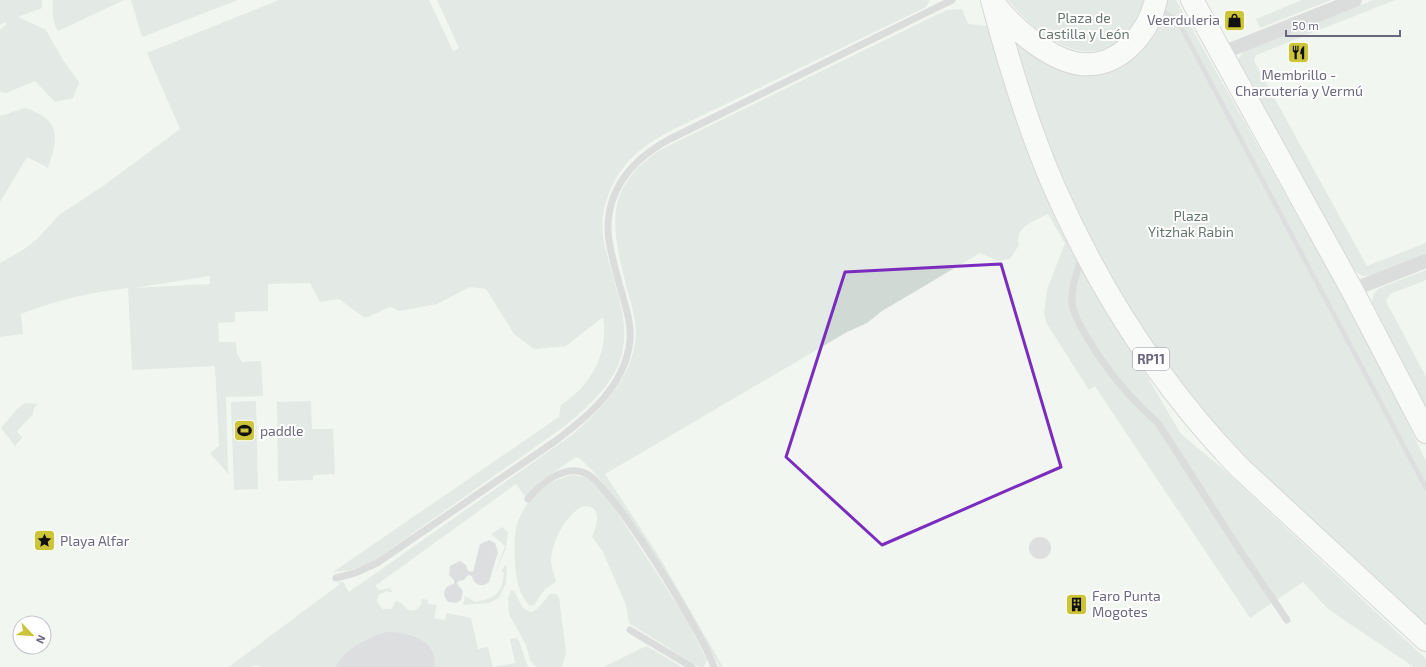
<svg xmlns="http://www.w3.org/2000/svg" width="1426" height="667" font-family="'Exo 2',sans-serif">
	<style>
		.green { fill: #d1d9d4; fill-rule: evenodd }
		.water { fill: #c0c1cc }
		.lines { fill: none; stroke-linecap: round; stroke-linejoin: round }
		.stream { stroke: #c0c1cc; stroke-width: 4.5 }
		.primary-casing { stroke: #b5b4ba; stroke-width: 24 }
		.lane { stroke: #bfbec5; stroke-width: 7 }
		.street { stroke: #bfbec5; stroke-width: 14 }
		.primary { stroke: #fff; stroke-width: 22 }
		.marked { fill: none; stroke: #7b2cbf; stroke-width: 3; stroke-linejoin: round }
		.labels { text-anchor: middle; stroke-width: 4; stroke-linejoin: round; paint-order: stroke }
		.shield { fill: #fff; stroke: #9795a5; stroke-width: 1 }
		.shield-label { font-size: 13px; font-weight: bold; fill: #6b677f }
		.park-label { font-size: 14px; fill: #65776e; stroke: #fff }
		.poi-label { font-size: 14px; fill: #6b677f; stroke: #fff; text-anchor: start }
	</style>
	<rect width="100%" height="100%" fill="#f2f5f1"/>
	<path class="green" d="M0 0H42V8L18 17 46 30 63 60 79 82 73 98 55 102 35 81 6 93 0 92V29L7 24 5 22 0 25Z
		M53 0H124L58 31C52 20 52 11 53 0Z
		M131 0H238L142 37Z
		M279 0H429L453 51 459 48 437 0H930L926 7 668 132C658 138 647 144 638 152 615 171 599 206 603 236 606 255 613 275 618 294 624 318 628 339 619 363 609 389 586 408 565 426L372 562 351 570 333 572 559 417 561 405C591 386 609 353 603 317L566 346 534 349 514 334 486 289 470 287 437 304 399 311 390 307 365 318 339 299 320 302 310 283 268 284V311L235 312V322L218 323 219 342H236L237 354 242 362 261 361 263 396 226 397 228 474 210 453 219 446 215 366 132 370 128 288C88 293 60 299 21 314L23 334 0 337V263L23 250 38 238 59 215 106 184 180 129 147 53ZM210 276V284L134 288Z
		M1008 0H1146C1116 84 1051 52 1008 0Z
		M1167 0H1176L1371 347 1426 461V626L1257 470 1215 428 1149 341 1088 239 1051 159 1011 37 1029 50 1130 60C1150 44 1163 26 1167 0Z
		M1302 0H1331L1260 28 1256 19Z
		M1373 0H1395L1256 55 1254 61 1367 266 1426 243V254L1372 275 1362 276 1355 271 1238 61 1240 56 1244 51Z
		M962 9 968 24 987 26 1021 127 1125 339 1181 434 1224 470 1426 659V667H1414L1338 616 1326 607 1303 582 1250 618 1095 386 1089 390 1047 324 1044 314 1047 290 1065 243 1048 214C1034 221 1014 227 1019 245L1010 259 998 261 980 253 882 311 867 323 847 332 605 474 660 558 723 667H720C697 625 672 585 646 544 626 514 607 482 579 458L576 457 538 483 526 498 516 484 375 586 379 590 390 588 393 593 387 591 378 595 377 602 383 609H391L396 601 401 603 408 610C416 612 421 608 422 599L428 600V604L437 605 434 618 445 620 447 613 471 618 478 649 488 647 493 667H261L256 665 251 667H229L340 584 338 582H343L349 592 572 435C600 410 628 383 635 344 638 327 633 310 628 293 613 232 599 189 662 149L932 17 947 10Z
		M25 108C60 119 59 136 48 168L27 157 0 202V116Z
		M1426 270V280L1390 294 1386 301 1426 377V407L1372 302 1374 293 1380 288Z
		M256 401 258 489 234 490 231 402Z
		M311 401 312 429H333L335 474 313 475V480L278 481 277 402Z
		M25 403 38 404 34 408 33 414 17 431 22 438 15 446 1 428 17 409Z
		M573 475 586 477 607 497 684 615 707 660 704 667H699L629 623 626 605 602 550 592 537C597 526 604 502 581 507 564 518 552 541 551 561 551 568 555 575 556 582L545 589 534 605 530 606C519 596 516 578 515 563 515 554 514 544 515 535 518 506 544 480 573 475Z
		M502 527 508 532 506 548 493 579 505 546 491 534Z
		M505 565 507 568 506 583 499 598 489 603 463 605 465 596 475 602C496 598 502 594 504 572H501Z
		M511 590 514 591 523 608 531 612 537 609 550 594H556L559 597 566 652 562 667H536L530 660 526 645 509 614 508 598Z
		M513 638H517L519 641 528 667H493L515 663 510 639Z
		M644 647H648L682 667H604Z"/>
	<path class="water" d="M1029 548a11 11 0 1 1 22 0a11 11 0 1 1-22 0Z
		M489 540 495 543 498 552 489 582C482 588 474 585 472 576L468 575 464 580 458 581 457 584 463 591 461 600 456 603 448 602C441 594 444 586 454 584V580L449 575 450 566 460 561 466 565 468 571 473 572 480 544Z
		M388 632C409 632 439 641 434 667H336C339 662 341 657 345 654 353 646 378 633 388 632Z"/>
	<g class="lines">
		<path class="stream" d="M1164 12 1178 21 1426 488"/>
		<defs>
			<path id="primary" d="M992 0C1009 64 1028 128 1055 189 1100 291 1162 387 1239 467L1426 640
				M1192 0 1352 290 1426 432
				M996 6C1014 29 1051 61 1081 64 1119 68 1148 34 1156 0"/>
		</defs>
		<use href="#primary" class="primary-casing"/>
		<path class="lane" d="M1082 256C1077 272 1071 287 1072 303 1073 314 1080 325 1085 334 1105 368 1128 397 1158 423L1241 552 1287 620
			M528 499C540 484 564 464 585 473 611 483 704 636 714 667
			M336 578 355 573 377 563 554 442C586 418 622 389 629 347 633 327 626 308 621 290 616 271 609 250 608 231 607 188 634 159 668 140L952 0
			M630 630 692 667"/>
		<path class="street" d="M1222 53 1355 0
			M1352 290 1426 261"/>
		<use href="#primary" class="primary"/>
	</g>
	<path d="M0 0H1426V667H0ZM1001 264 1061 467 882 545 786 457 845 272Z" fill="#f2f5f1" fill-opacity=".55" fill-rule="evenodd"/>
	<path class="marked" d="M1001 264 1061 467 882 545 786 457 845 272Z"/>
	<defs>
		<symbol id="shop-square" viewBox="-11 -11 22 22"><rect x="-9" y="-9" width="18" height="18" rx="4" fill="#cdc539" stroke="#fff"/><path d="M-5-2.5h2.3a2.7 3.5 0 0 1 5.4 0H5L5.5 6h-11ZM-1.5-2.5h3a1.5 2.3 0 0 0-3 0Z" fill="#111"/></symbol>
		<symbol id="restaurant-square" viewBox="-11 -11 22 22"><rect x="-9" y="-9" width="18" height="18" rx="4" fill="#cdc539" stroke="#fff"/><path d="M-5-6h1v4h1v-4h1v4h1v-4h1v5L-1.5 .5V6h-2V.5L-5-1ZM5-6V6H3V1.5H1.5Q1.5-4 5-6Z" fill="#111"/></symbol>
		<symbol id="stadium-square" viewBox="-11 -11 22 22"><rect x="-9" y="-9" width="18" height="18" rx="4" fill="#cdc539" stroke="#fff"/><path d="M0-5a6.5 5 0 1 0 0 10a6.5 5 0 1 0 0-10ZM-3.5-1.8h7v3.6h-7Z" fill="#111"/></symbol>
		<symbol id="sight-square" viewBox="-11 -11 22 22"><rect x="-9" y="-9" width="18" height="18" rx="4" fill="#cdc539" stroke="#fff"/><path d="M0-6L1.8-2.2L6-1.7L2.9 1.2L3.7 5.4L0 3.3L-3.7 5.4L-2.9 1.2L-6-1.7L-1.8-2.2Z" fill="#111"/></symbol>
		<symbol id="building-square" viewBox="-11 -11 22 22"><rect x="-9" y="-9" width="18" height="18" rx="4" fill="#cdc539" stroke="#fff"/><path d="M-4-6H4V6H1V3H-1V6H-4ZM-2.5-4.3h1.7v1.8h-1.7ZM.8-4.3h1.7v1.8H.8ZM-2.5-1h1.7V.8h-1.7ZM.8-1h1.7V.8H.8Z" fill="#111"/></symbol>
	</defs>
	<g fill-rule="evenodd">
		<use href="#shop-square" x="1222" y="8" width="25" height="25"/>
		<use href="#restaurant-square" x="1286" y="40" width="25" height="25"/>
		<use href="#stadium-square" x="232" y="418" width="25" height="25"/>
		<use href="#sight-square" x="32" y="528" width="25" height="25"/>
		<use href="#building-square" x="1064" y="592" width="25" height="25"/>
	</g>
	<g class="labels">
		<rect class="shield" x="1133" y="348" width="36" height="22" rx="3"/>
		<g class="shield-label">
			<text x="1151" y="364">RP11</text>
		</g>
		<g class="park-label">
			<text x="1084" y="23">Plaza de<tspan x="1084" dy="16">Castilla y León</tspan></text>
			<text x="1191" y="221">Plaza<tspan x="1191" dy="16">Yitzhak Rabin</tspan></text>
		</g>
		<g class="poi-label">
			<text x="1220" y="25" text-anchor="end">Veerduleria</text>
			<text x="1299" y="80" text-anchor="middle">Membrillo -<tspan x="1299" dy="16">Charcutería y Vermú</tspan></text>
			<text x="260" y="436">paddle</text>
			<text x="60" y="546">Playa Alfar</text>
			<text x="1092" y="601">Faro Punta<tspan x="1092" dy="16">Mogotes</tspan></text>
		</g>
	</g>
	<g transform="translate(32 635) rotate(115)"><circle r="19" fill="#ffffff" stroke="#c4c2cc"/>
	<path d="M0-3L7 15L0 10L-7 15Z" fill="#cdc539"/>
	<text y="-6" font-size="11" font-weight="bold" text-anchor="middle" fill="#6b677f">N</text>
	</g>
	<path d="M1286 30v6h114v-6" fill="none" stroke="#6b677f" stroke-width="2"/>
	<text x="1292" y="30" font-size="12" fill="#6b677f" stroke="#ffffff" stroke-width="3" paint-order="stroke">50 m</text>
</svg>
